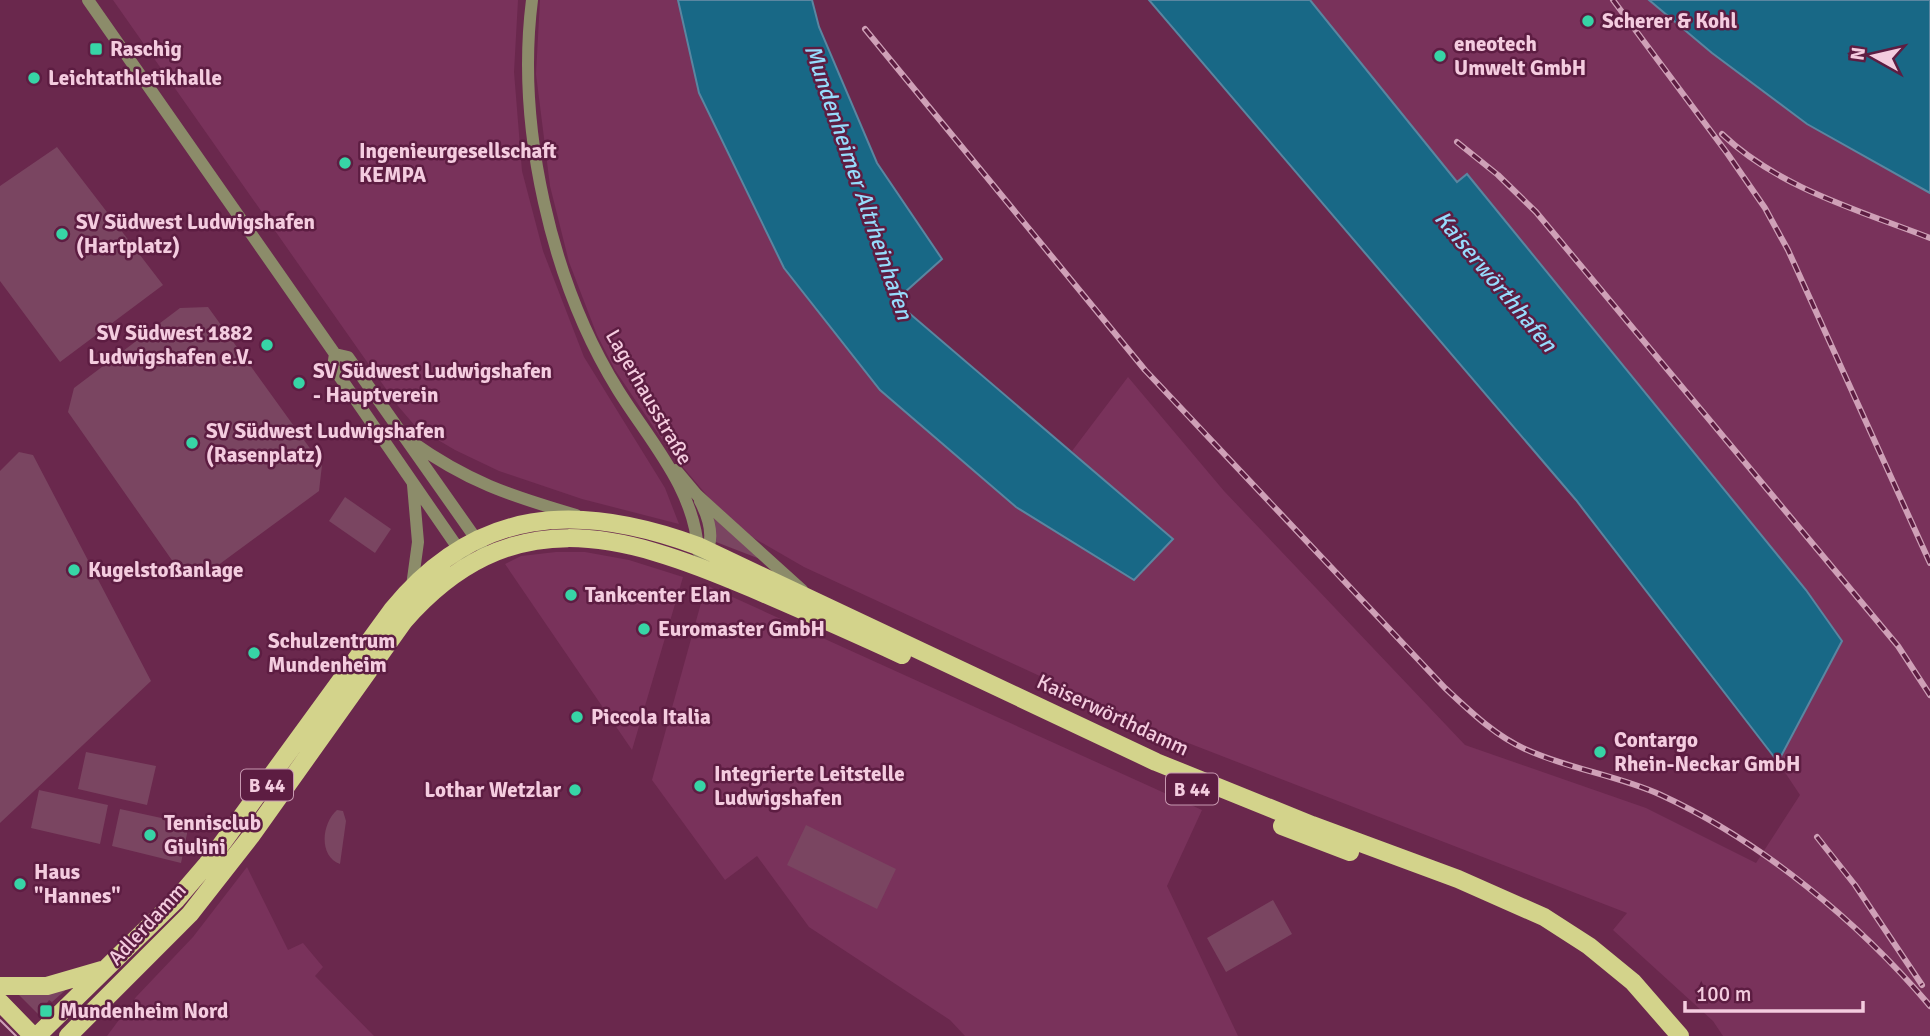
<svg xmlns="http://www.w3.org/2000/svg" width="1930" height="1036" font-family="Signika,sans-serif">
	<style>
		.built { fill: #79325b }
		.green { fill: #7a4561 }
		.water { fill: #186886; stroke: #5a86a1; stroke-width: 2 }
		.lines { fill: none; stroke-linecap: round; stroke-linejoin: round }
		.minor { stroke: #8c8c6a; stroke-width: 12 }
		.major { stroke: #d3d38b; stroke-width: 18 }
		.tram { stroke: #cfa0b7; stroke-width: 2 }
		.rail-casing { stroke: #cfa0b7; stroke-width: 6 }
		.rail { stroke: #5d1d42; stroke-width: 3.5; stroke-dasharray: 10; stroke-linecap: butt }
		.poi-dot { fill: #37d4a6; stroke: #5d1d42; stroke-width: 2.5 }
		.labels { text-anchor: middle; stroke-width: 5; stroke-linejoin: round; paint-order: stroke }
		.shield { fill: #5d1d42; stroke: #c798b0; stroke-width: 2 }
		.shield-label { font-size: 19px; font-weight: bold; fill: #f4ccdf }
		.poi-label { font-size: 21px; font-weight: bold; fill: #f4ccdf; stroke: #5d1d42; text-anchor: start }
		.street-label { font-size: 21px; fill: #f4ccdf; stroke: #5d1d42 }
		.water-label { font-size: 23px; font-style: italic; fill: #96dcfc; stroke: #5d1d42 }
	</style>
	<rect width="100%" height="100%" fill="#6a284d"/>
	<path class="built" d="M113 0H518L514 72 522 171 543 251 584 357 665 488 679 524 582 499 499 471 455 450 416 427 398 406Z
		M540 0H678L699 93 880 390 1016 507 1134 580 1172 539 1072 451 1128 377 1224 491 1465 745 1646 808 1756 863 1800 795 1778 762 1842 641 1805 590 1468 175 1458 183 1310 0H1649L1708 50 1807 124 1930 193V1036H1723L1713 1021 1613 930 1627 913 1165 734 804 567 752 537 710 499 671 453 615 370 597 335 569 262 550 186 536 74Z
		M556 552H585L629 560 683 577 632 750 505 564 521 556Z
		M706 585 1202 810 1167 886 1238 1036H965L950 1020 809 927 757 856 725 880 652 780Z
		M247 867 288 950 303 943 323 967 315 976 374 1036H107L136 997 193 937Z"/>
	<path class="green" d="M57 147 163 285 60 362 0 281V186Z
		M208 307 322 465 319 491 202 577 176 566 68 412 74 388 180 308Z
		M19 452 33 455 151 681 0 823V471Z
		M345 497 391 529 375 553 329 521Z
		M713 516 760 559 716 542Z
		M86 752 156 766 147 805 78 789Z
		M39 790 108 805 100 844 31 828Z
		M120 809 189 824 181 863 112 846Z
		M337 810 343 811 346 821 340 864C318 856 322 823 337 810Z
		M806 825 896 869 877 909 787 865Z
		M1273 900 1292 934 1226 972 1207 938Z
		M69 987 52 1002 49 1000 39 1015 19 995 45 994Z"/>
	<path class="water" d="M678 0H812L819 27 877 163 942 259 895 301 1173 539 1134 580 1016 507 880 390 784 268 699 93Z
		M1149 0H1310L1457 182 1467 174 1806 590 1842 641 1778 762 1576 500Z
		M1649 0H1930V193L1807 124 1712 53Z"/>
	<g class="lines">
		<path class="minor" d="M88 0 335 354 348 357 481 546
			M532 0C516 126 551 282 618 390 649 440 695 489 698 551
			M335 354 333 367 469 564
			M409 440C468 482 508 495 576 515
			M676 470 697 495 802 590
			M700 501C709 518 716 539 704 557
			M412 586 418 542 413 485"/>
		<path class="major" d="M1282 826 1350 852
			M0 986H47L102 970
			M0 1002 33 1036
			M37 1036 177 899 207 864 392 610C477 506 578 502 698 546L1156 762 1312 825 1458 879 1544 917 1589 946 1633 982 1680 1036
			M68 1036 190 914 251 836 404 621C510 500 620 532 751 588 802 610 852 632 902 655"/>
		<path class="tram" d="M0 1020 16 1036"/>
		<defs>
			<path id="rail" d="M1613 0 1727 153 1765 208 1788 250 1930 563
				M865 29 1145 370 1445 688C1470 711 1494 735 1525 749 1568 769 1617 775 1661 795 1761 841 1859 922 1930 1006
				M1722 134C1779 188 1858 210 1930 238
				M1457 142 1498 175 1536 212 1898 646 1930 695
				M1817 837 1855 885 1922 985"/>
		</defs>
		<use href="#rail" class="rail-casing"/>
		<use href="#rail" class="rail"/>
	</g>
	<g class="poi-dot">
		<circle cx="1588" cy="21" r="7"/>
		<rect x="89" y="42" width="14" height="14" rx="3.5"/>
		<circle cx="1440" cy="56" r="7"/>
		<circle cx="34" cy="78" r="7"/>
		<circle cx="345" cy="163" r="7"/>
		<circle cx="62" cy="234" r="7"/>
		<circle cx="267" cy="345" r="7"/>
		<circle cx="299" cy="383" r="7"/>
		<circle cx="192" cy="443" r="7"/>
		<circle cx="74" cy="570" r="7"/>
		<circle cx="571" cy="595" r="7"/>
		<circle cx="644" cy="629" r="7"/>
		<circle cx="254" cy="653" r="7"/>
		<circle cx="577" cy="717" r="7"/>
		<circle cx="1600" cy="752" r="7"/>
		<circle cx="700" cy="786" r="7"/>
		<circle cx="575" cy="790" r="7"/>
		<circle cx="150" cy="835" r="7"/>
		<circle cx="20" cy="884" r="7"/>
		<rect x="39" y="1004" width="14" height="14" rx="3.5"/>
	</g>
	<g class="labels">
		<g class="shield">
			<rect x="241" y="769.5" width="52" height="31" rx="5"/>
			<rect x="1166" y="773.5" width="52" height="31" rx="5"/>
		</g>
		<g class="shield-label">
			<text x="267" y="792">B 44</text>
			<text x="1192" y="796">B 44</text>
		</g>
		<g class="poi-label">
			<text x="1602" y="28">Scherer &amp; Kohl</text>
			<text x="1454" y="51">eneotech<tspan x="1454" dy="24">Umwelt GmbH</tspan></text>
			<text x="110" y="56">Raschig</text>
			<text x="48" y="85">Leichtathletikhalle</text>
			<text x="359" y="158">Ingenieurgesellschaft<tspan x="359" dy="24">KEMPA</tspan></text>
			<text x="76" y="229">SV Südwest Ludwigshafen<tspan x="76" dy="24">(Hartplatz)</tspan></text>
			<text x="253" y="340" text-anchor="end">SV Südwest 1882<tspan x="253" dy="24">Ludwigshafen e.V.</tspan></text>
			<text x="313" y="378">SV Südwest Ludwigshafen<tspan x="313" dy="24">- Hauptverein</tspan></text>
			<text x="206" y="438">SV Südwest Ludwigshafen<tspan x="206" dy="24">(Rasenplatz)</tspan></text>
			<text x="88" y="577">Kugelstoßanlage</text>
			<text x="585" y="602">Tankcenter Elan</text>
			<text x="658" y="636">Euromaster GmbH</text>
			<text x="268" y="648">Schulzentrum<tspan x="268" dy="24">Mundenheim</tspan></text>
			<text x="591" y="724">Piccola Italia</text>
			<text x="1614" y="747">Contargo<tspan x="1614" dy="24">Rhein-Neckar GmbH</tspan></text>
			<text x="714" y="781">Integrierte Leitstelle<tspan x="714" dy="24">Ludwigshafen</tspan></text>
			<text x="561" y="797" text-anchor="end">Lothar Wetzlar</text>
			<text x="164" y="830">Tennisclub<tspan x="164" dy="24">Giulini</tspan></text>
			<text x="34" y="879">Haus<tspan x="34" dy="24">"Hannes"</tspan></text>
			<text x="60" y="1018">Mundenheim Nord</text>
		</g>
		<g class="street-label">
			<text transform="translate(649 397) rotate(60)" y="7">Lagerhausstraße</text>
			<text transform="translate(1113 715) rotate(25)" y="7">Kaiserwörthdamm</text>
			<text transform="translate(147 924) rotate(-47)" y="7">Adlerdamm</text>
		</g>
		<g class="water-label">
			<text transform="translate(859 182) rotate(71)" y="8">Mundenheimer Altrheinhafen</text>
			<text transform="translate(1496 281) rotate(50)" y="8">Kaiserwörthhafen</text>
		</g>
	</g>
	<g transform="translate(1874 56) rotate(278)" stroke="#5d1d42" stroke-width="5" paint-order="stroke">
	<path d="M0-5L12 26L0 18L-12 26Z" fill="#f4ccdf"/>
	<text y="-10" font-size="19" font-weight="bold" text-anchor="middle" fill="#f4ccdf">N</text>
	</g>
	<path d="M1685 1001v10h178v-10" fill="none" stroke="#f4ccdf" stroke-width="3.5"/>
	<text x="1696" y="1001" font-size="21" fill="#f4ccdf" stroke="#5d1d42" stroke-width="5" paint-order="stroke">100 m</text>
</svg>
